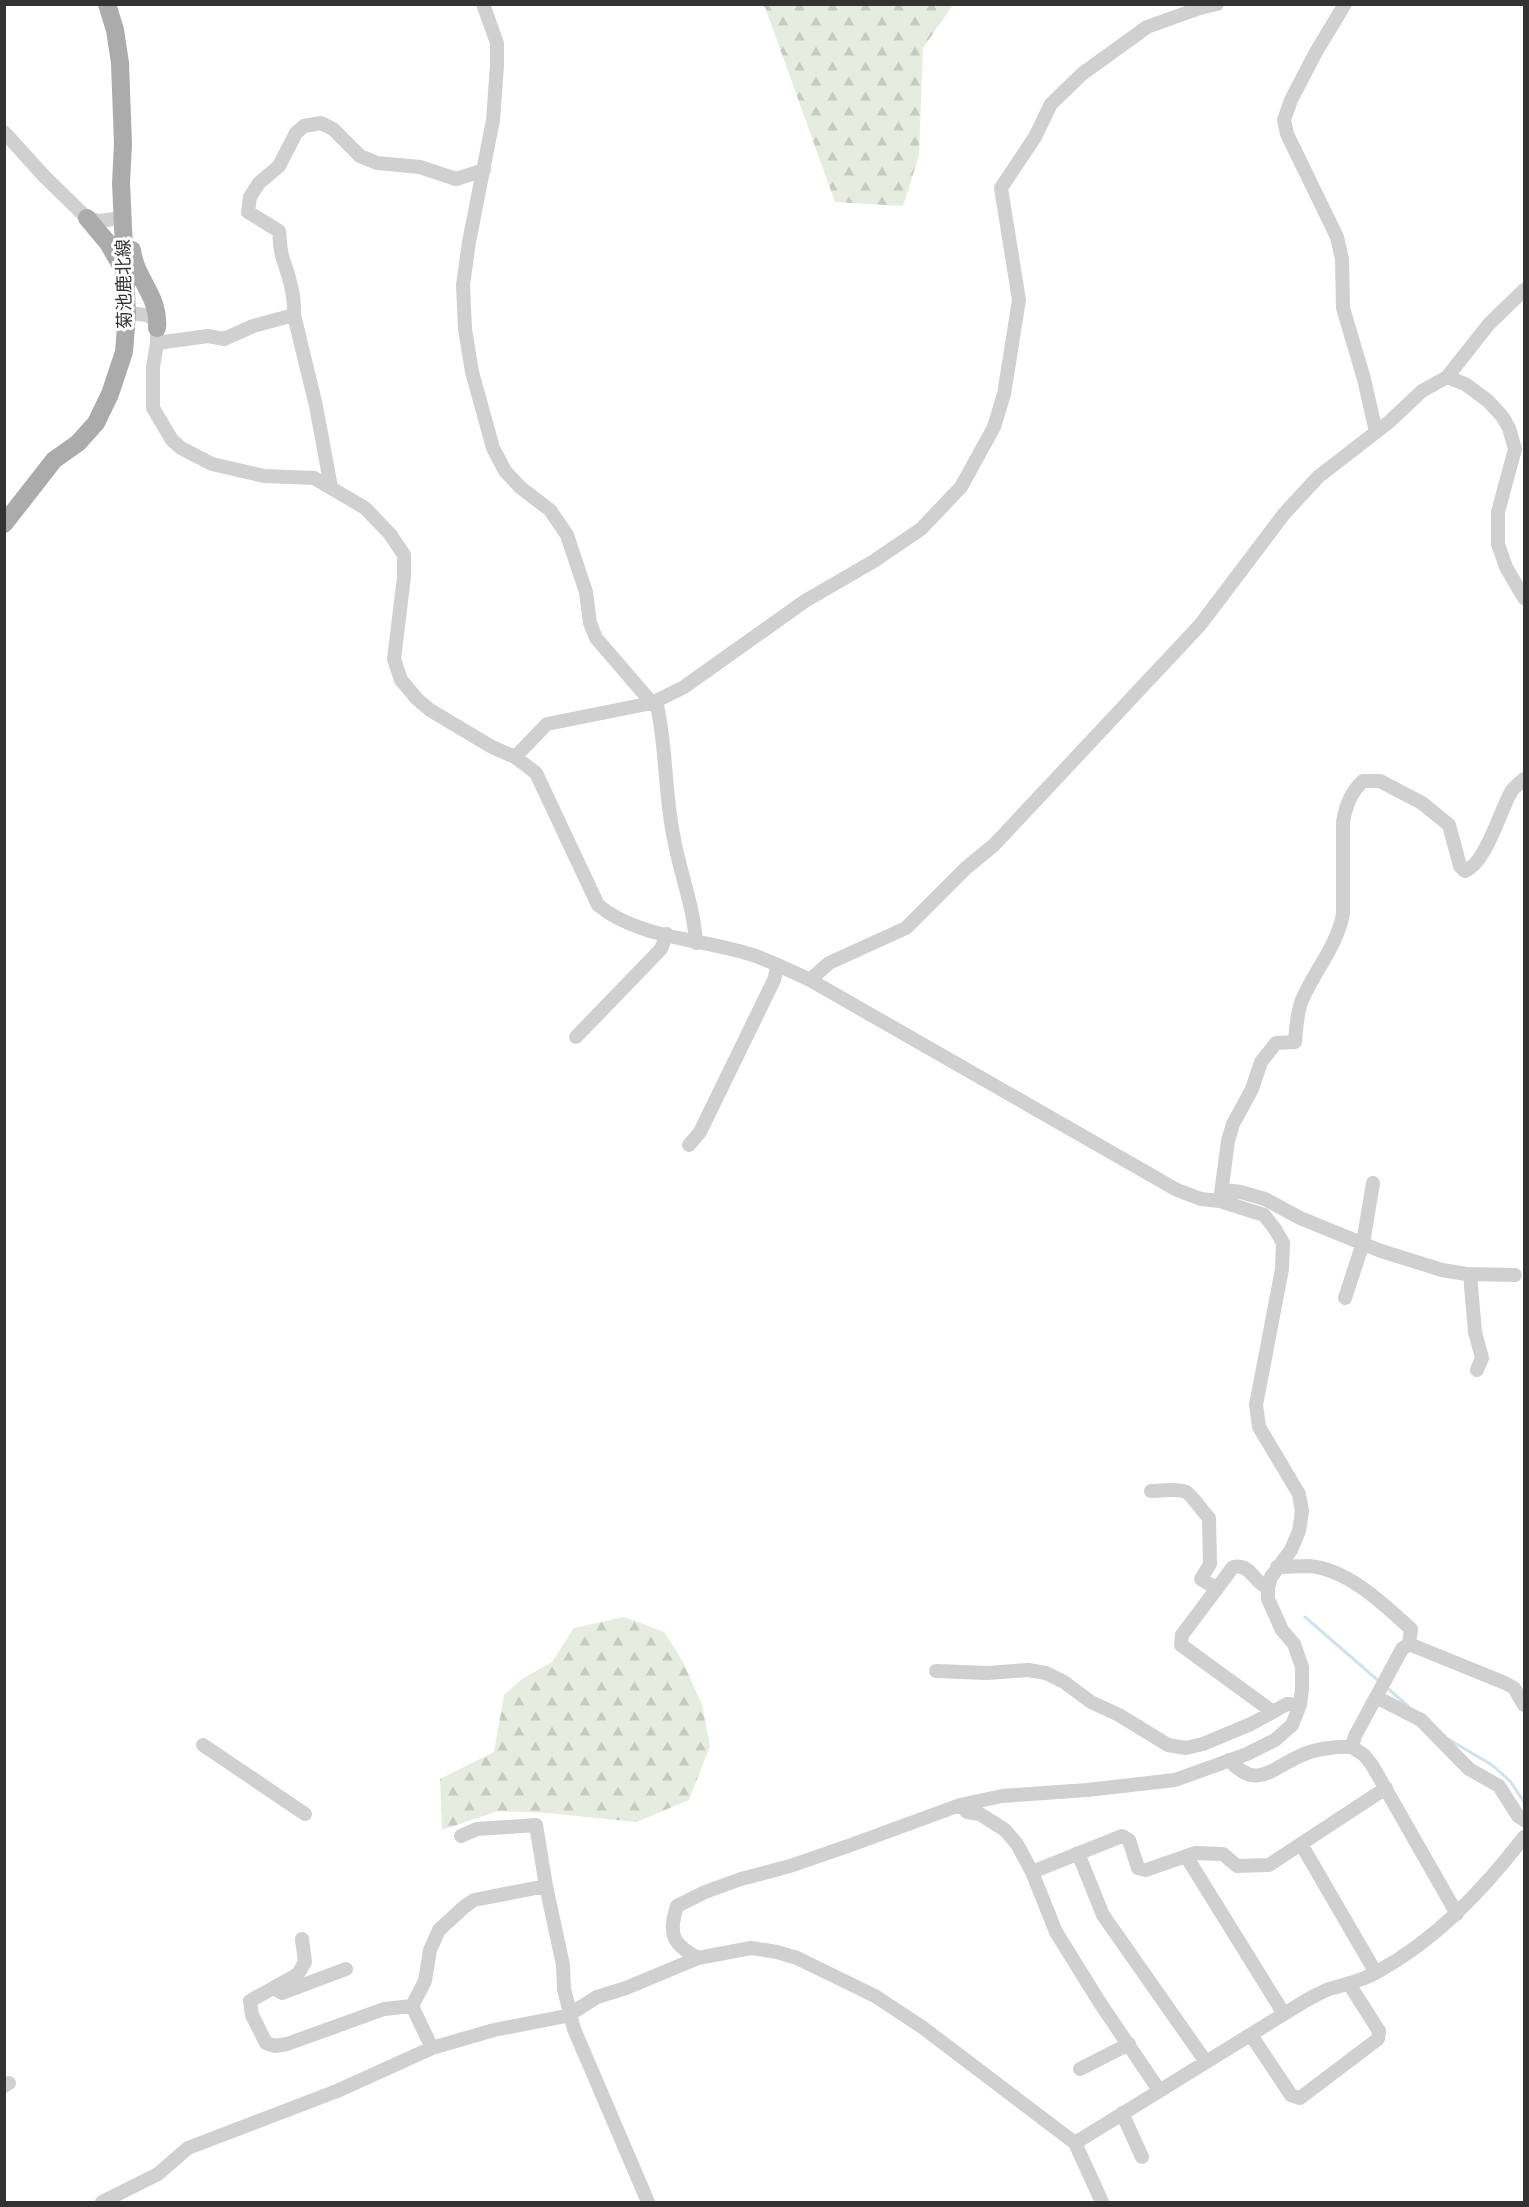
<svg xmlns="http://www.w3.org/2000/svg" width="1529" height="2207" font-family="'Exo 2','Noto Sans JP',sans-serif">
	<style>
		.forest { fill: url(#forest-firs) }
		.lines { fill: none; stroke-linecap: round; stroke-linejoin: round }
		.stream { stroke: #cfe2ee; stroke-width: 3 }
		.minor { stroke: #d0d0d0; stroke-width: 14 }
		.major { stroke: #ababab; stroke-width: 18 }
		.labels { text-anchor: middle; stroke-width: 6; stroke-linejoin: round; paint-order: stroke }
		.street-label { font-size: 18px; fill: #333; stroke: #fff }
	</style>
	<defs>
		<pattern id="forest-firs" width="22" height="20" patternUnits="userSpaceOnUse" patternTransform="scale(1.5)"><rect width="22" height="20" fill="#e6ecdf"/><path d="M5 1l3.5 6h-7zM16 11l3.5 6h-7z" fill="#c6cbc0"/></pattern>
	</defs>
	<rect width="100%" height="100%" fill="#fff"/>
	<path class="forest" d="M758 5H953L923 48 919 155 903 206 835 202 765 7Z
		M624 1617 664 1632 683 1662 702 1705 710 1746 689 1800 636 1822 548 1813 498 1811 442 1830 440 1779 494 1752 504 1695 522 1679 552 1662 574 1628Z"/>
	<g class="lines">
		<path class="stream" d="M1305 1617 1381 1683
			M1386 1687 1408 1706
			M1448 1739 1492 1765 1510 1781 1524 1802"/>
		<path class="minor" d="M483 4 497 43V65L493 120 469 242 463 285 465 329 472 372 493 448 505 471 521 488 550 510 567 535 586 592 590 623 596 638 652 703
			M1345 4 1316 52 1291 100 1284 120 1287 134 1337 237 1342 259 1343 308 1364 379 1376 432
			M4 132 44 176 87 218 99 221 122 218
			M127 313 147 315 153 319 157 328V343L153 367V408L172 440 181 448 212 464 264 476 314 478 365 508 390 534 404 555V577L394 659 401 680 417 699 430 710 492 747 515 757 536 773 598 905C636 937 699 939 746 953 768 959 790 971 810 980L1177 1190 1201 1199 1220 1201 1264 1215 1275 1229 1283 1243 1282 1269 1256 1405 1259 1427 1299 1494 1302 1511 1299 1531 1291 1550 1271 1577 1268 1588V1599L1282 1630 1294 1644 1302 1667V1689L1300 1705 1292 1725 1275 1740 1247 1754 1175 1780 1087 1790 1002 1796 960 1805 848 1846 790 1866 741 1879 705 1892 677 1906C668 1934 672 1944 698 1958
			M157 343 208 336 224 339 253 326 294 315
			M1447 377 1465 384 1487 400 1502 416 1509 428 1515 449 1498 512V544L1506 567 1524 598
			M331 487 316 406 294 315C295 295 289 277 283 259 280 251 280 240 279 231L248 212 250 197 259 183 279 166 296 133 304 126 321 123 333 129 360 156 377 163 420 167 456 179 484 170
			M656 701C667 746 664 793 674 839 680 873 694 907 696 943
			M515 757 547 724 652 703 684 687 805 601 874 561 921 529 961 487 994 427 1004 394 1019 300 1001 188 1035 137 1051 104 1082 74 1147 27 1200 8 1217 4
			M810 980 829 963 906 928 966 868 994 845 1200 625 1284 514 1318 477 1389 422 1422 391 1447 377 1489 324 1524 290
			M576 1037 661 949 667 934
			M689 1145 700 1132 774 980 778 965
			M1223 1190 1241 1192 1265 1199 1300 1218 1381 1251 1442 1270 1466 1274 1515 1275
			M1220 1201 1228 1141 1233 1124 1252 1089 1261 1062 1276 1043 1295 1042C1296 1028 1297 1012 1302 1000 1315 970 1337 946 1343 914V822C1346 805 1351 792 1363 781H1380L1422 803 1449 825 1460 866 1465 871C1486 863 1500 811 1511 792 1514 787 1520 783 1524 779
			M1470 1274 1475 1332 1482 1358 1477 1370
			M1345 1298 1363 1243 1373 1183
			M1151 1491C1161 1491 1177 1488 1186 1492 1191 1494 1203 1512 1209 1518L1210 1564 1201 1579 1217 1589
			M1277 1567C1288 1567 1299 1566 1310 1566 1349 1570 1383 1604 1411 1629L1409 1644
			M1268 1588C1253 1582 1251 1563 1233 1567L1182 1635 1181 1645 1273 1712
			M1409 1644 1505 1683 1514 1688 1524 1705
			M936 1671 987 1673 1028 1670 1046 1673 1064 1682 1091 1702 1119 1715 1168 1745 1186 1748 1203 1744 1251 1724 1287 1704 1300 1705
			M1376 1697 1421 1720 1469 1769 1499 1786 1518 1816 1524 1820
			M203 1745 305 1814
			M1352 1747 1355 1736 1402 1649 1409 1644
			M1229 1760C1257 1791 1272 1768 1300 1756 1314 1749 1336 1746 1352 1747L1364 1755 1372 1765 1457 1914
			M960 1805 967 1812 980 1814 1005 1830 1017 1844 1032 1872 1056 1932 1100 2003 1159 2090
			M461 1836 477 1829 536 1825 546 1886
			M1301 1844 1376 1973
			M1078 1853 1103 1915 1206 2062
			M1186 1856 1284 2014
			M1032 1872 1122 1836 1129 1840 1138 1868 1146 1870 1195 1853 1223 1854 1237 1866 1269 1865 1386 1788
			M302 1939 305 1962 298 1974 250 2001 252 2015 266 2043 275 2046 287 2044 384 2009 412 2006
			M273 1988 282 1993 346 1969
			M412 2006 425 1981 430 1950 439 1930 464 1907 474 1900 546 1886 563 1965 564 1989 574 2029 648 2202
			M412 2006 432 2048
			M1251 2035 1291 2095 1300 2098 1378 2039 1379 2031 1349 1984
			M1080 2069 1129 2044
			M4 2086 9 2083
			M1122 2113 1142 2157
			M1075 2143 1102 2202
			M102 2202 158 2174 188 2148 337 2091 432 2048 494 2030 561 2017 570 2014 597 1997 626 1988 698 1958 751 1948 777 1952 797 1958 875 1996 922 2027 1075 2143 1305 2001C1313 1997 1321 1992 1329 1989 1346 1984 1362 1981 1377 1972 1437 1939 1483 1890 1524 1837"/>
		<path class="major" d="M87 218 108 243 123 269
			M132 250C136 281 160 296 157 328
			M4 524 54 460 78 443 96 423 110 394 124 352 127 313 121 183 123 144 120 63 115 30 107 4"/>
	</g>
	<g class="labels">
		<g class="street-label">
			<text transform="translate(124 284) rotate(-91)" y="6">菊池鹿北線</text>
		</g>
	</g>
	<rect width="1529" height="2207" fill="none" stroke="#333333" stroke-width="12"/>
</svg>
